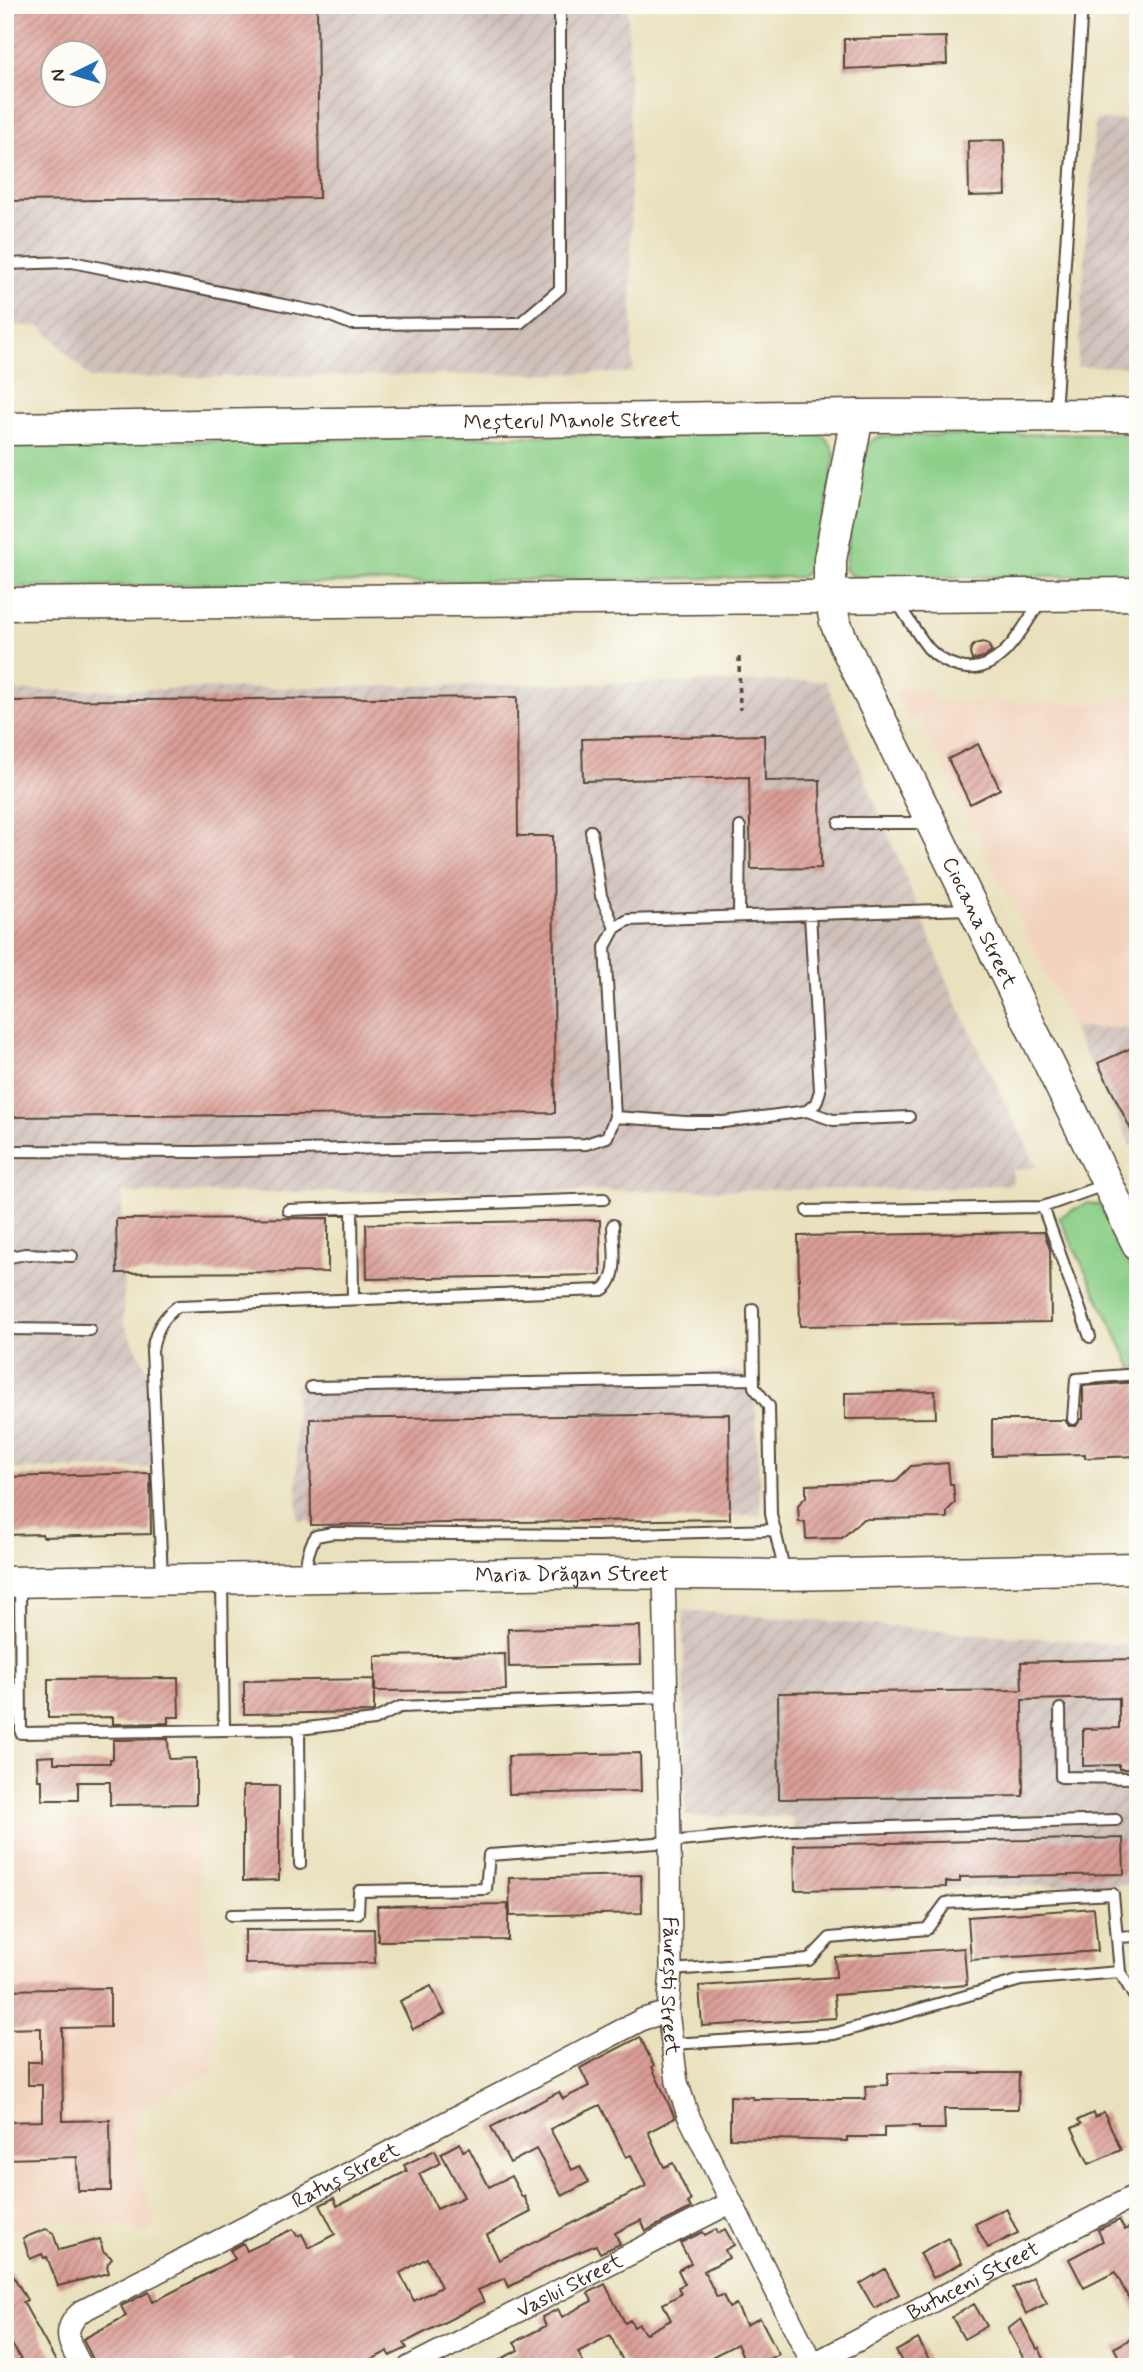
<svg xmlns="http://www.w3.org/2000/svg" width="1143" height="2372" font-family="Mynerve,sans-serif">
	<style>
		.built { fill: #f2d4be }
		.industrial { fill: url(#industrial-furrows); fill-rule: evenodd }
		.green { fill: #8ccf88; stroke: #647c53; stroke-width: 2 }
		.building { fill: url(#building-hatch); fill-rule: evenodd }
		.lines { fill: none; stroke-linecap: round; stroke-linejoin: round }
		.lane-casing { stroke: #554536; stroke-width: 14 }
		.street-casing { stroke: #554536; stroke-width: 24 }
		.secondary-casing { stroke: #554536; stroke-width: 33 }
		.primary-casing { stroke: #554536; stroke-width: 35 }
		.path { stroke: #554536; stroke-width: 3.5; stroke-dasharray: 5 5; stroke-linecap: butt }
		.lane { stroke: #fff; stroke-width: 10 }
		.street { stroke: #fff; stroke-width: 21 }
		.secondary { stroke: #fff; stroke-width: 30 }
		.primary { stroke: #fff; stroke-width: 32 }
		.labels { text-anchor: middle; stroke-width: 5; stroke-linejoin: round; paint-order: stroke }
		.street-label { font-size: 21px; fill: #3b2a1e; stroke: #fdfcf7 }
	</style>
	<defs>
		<pattern id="industrial-furrows" width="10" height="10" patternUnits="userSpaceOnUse" patternTransform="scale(1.75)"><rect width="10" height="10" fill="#cfc0ba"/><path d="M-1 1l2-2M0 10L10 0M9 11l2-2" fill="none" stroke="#b3a59f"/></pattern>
		<pattern id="building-hatch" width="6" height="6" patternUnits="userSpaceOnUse" patternTransform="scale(1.75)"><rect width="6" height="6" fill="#da9d96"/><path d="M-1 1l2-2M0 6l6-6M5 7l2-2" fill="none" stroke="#b2807a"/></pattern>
	</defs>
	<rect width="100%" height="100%" fill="#fdfcf7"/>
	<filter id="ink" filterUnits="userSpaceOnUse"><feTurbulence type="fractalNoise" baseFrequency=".0143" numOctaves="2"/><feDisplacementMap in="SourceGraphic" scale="14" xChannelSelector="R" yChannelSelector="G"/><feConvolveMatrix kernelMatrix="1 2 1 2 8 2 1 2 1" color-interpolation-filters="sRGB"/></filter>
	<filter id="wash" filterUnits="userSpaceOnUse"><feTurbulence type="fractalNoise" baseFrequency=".00686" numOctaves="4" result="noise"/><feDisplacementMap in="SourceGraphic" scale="28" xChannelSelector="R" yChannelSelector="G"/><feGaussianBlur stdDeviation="1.57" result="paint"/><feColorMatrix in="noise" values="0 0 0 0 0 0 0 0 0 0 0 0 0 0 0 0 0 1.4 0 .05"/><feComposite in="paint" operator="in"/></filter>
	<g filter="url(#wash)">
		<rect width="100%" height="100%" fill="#e9e1be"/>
		<path class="built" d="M894 690H934L928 700 1095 704 1138 693V1028H1072L919 716 909 722Z
			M196 1819 202 1923 209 1970 215 2070 135 2110 136 2160 156 2226 148 2233H142L124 2224 35 2219V2230L5 2228V1820Z"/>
		<path class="industrial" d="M5 5H628L633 373 90 378 42 327 5 325ZM52 52H94V94H52Z
			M1095 120H1138V366L1077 367Z
			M826 681 956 1002 1037 1167 1012 1170 1013 1184 920 1189 122 1193 124 1324 148 1371 153 1468 5 1469V691Z
			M1072 1028H1138V1159Z
			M736 1371 754 1382 761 1515 298 1521 295 1385Z
			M683 1610 1138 1646V1884L792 1891 793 1817 686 1816Z"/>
		<path class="green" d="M812 432C826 435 833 443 835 457L817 560 813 567 801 577 5 587V449L15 444Z
			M1138 433V575L870 578 852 576 844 569 863 450 875 438 888 436Z
			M1087 1203 1100 1205 1138 1283V1368L1133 1369 1059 1217Z"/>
		<g id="blocks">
			<path class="building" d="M5 5H317L319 198 5 201ZM52 52H94V94H52Z
				M946 37 947 64 844 69V39Z
				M1004 140 1006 195 969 196 968 141Z
				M983 642 988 644 992 652 984 657 972 660 970 654 971 648 975 644Z
				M517 697 518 836H553L555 1113 5 1117V701Z
				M764 735 765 781 820 780 821 868 751 869 749 777 583 781 582 739Z
				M978 744 1000 789 970 804 948 759Z
				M1138 1045V1144L1098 1063Z
				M328 1218V1272L117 1273 116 1219Z
				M600 1220 601 1275 367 1279 366 1224Z
				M1044 1232 1050 1250 1051 1322 800 1326 798 1236Z
				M1138 1382V1456L1085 1458V1454L992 1456V1420H1065L1069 1426H1076L1081 1419H1083V1386Z
				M935 1391 936 1418 845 1419V1393Z
				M729 1414 730 1519 311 1525 310 1419Z
				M948 1463 950 1484H953L955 1503 947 1511V1518L863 1519 842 1538 806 1539 805 1522H799L798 1505 806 1497V1485L895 1482 911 1466Z
				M150 1473 151 1534 43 1537 42 1534 5 1535V1477Z
				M640 1626 641 1664 509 1667 508 1629Z
				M505 1654 506 1690 375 1691V1656Z
				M1132 1659 1133 1697H1138V1769H1119V1765L1083 1766V1729L1119 1728V1698L1022 1700 1023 1796 779 1799 778 1693 1022 1690 1021 1662Z
				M178 1678 179 1717H168V1723L113 1724V1717L48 1718V1679Z
				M374 1679V1711L372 1712 244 1714V1681Z
				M168 1739 169 1759 196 1758V1804L110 1805V1782H78V1800H42V1780H38L37 1757 54 1756V1763H110V1759H113V1740Z
				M640 1753 641 1791 509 1794 508 1756Z
				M243 1786H279V1880L243 1881Z
				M1123 1838 1124 1874 960 1877V1882H946V1887L795 1890 794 1845Z
				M641 1875 642 1913 510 1916 509 1878Z
				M508 1904V1940L378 1941 377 1906Z
				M1094 1908 1098 1951 971 1960 968 1917Z
				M374 1929 375 1963 245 1964V1930Z
				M964 1948 967 1985 834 1995 836 2018 702 2026 699 1986 836 1977 835 1957Z
				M431 1986 445 2014 413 2029 400 2001Z
				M110 1988V2027L62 2028 63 2121 110 2120 111 2191H78L77 2157 5 2159V2122L42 2121V2085H28V2062H41V2028L5 2029V1990Z
				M640 2037 654 2066 652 2067 675 2118 648 2132 664 2167 673 2163 691 2201 688 2203 691 2208 646 2231 641 2220 615 2233 620 2244 600 2253 596 2245 558 2261 509 2287 505 2278 478 2290 484 2302 404 2343 407 2348 390 2356 388 2351 358 2367H297L292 2357 265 2367H107L104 2360 95 2364 83 2339 126 2316 121 2306 149 2292 153 2302 178 2289 235 2259 230 2250 243 2243 247 2251 293 2229 297 2236 302 2234 309 2248 335 2234 320 2205 334 2198 337 2206 407 2171 404 2165 435 2150 441 2163 419 2174 437 2209 464 2197 441 2153 460 2143 463 2151 469 2148 489 2187 511 2176 522 2197 524 2196 531 2212 487 2235 499 2260 646 2186 631 2155 626 2157 600 2105 550 2129 572 2170 580 2166 589 2182 562 2196 536 2149 510 2163 491 2127 559 2092 563 2099 589 2086 580 2068ZM427 2258 441 2287 414 2301 400 2273Z
				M888 2073H1019L1018 2109H944L945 2129H919V2126L884 2127V2137H847V2141L730 2138V2096L753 2097V2099H866L865 2086 888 2085Z
				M1104 2112 1121 2150 1089 2164 1072 2128 1081 2124 1078 2120 1093 2113 1095 2117Z
				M1006 2208 1018 2233 988 2248 975 2224Z
				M1119 2220 1125 2230 1138 2223V2316L1115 2272 1084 2288 1069 2259 1103 2241 1098 2230Z
				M46 2229 53 2233 59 2250 100 2239 103 2251 112 2258 107 2266 109 2273 58 2286 47 2257 44 2258 42 2254 30 2259 23 2238Z
				M716 2229 718 2233 725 2229 734 2245 725 2250 729 2258 704 2271 717 2297 723 2295 729 2308 736 2304 746 2325 760 2318 779 2354 753 2367H748L737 2344 692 2367H626L610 2335 578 2352 585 2367H487L518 2350 514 2342 546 2326 542 2317 558 2309 562 2317 592 2301 588 2293 605 2284 625 2323 630 2320 634 2327 639 2324 645 2334 671 2320 663 2304 681 2294 678 2287 685 2284 678 2270 691 2263 680 2243 703 2232 705 2235Z
				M948 2238 962 2263 933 2278 920 2253Z
				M5 2261 27 2300 23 2302 59 2367H25L5 2332Z
				M885 2269 899 2294 874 2308 860 2284Z
				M1033 2277 1047 2303 1026 2314 1013 2288Z
				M974 2304 987 2326 964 2339 952 2317Z
				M1021 2319 1037 2349 1039 2348 1048 2367H1028L1008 2329Z
				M1138 2335V2367H1124L1114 2348Z
				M918 2339 933 2367H905L896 2351Z"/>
		</g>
	</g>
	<g filter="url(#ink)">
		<use href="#blocks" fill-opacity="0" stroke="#554536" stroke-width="2"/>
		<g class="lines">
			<defs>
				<path id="lane" d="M5 264 72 262 323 313 351 324 520 323 560 289V5
					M1055 413 1082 5
					M897 602C907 617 917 634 928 648 937 658 948 664 960 667 1000 677 1024 626 1042 599
					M839 823H928
					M591 831 601 896 615 928
					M739 916 740 827
					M807 1111 833 1120 909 1117
					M615 1117 686 1122H724L807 1111 816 1103 820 1091 810 914
					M5 1151 195 1152 586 1144 607 1137 615 1117 605 947 615 928 628 920 969 909
					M1043 1207 1090 1337
					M352 1208 353 1298
					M288 1210 604 1199
					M807 1211 1043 1207 1104 1185
					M5 1258 25 1254 72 1256
					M753 1309 754 1387 769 1406 771 1514 785 1573
					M5 1329 90 1330
					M311 1387 754 1379
					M1073 1419 1076 1379 1138 1374
					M305 1576C306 1561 308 1548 316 1536L332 1533 597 1535 775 1530
					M162 1577 152 1350C156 1330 162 1318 178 1306L602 1290C621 1279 613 1244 613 1225
					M20 1582 21 1733 299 1729 374 1720 400 1707 666 1697
					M222 1582 224 1730
					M1060 1709 1061 1777 1138 1778
					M299 1729 300 1864
					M231 1915 358 1913 359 1891 486 1889 489 1855 670 1842 792 1830 1116 1820
					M1117 1937 1138 1936
					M671 1970 809 1960 830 1938 927 1929 946 1903 1113 1894 1120 1972
					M672 2044 834 2034 1021 1980 1120 1972 1138 2003"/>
				<g id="street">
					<path id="s1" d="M664 1573 670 1842 671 1970 668 2012 677 2082 688 2115 814 2367"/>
					<path id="s2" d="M82 2367C70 2346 59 2330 82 2311L269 2215 643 2019 668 2012"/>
					<path id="s3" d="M409 2367 730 2203"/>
					<path id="s4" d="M807 2367 1138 2194"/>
				</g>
				<g id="secondary">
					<path id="s5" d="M830 597 835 622 846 648 1138 1246"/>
					<path id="s6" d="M5 1582 588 1573 785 1575 1138 1568"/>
				</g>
				<g id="primary">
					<path id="s7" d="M5 429 857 416 1138 415"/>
					<path d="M830 597V560L857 416"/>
					<path d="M5 604 1138 594"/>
				</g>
			</defs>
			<use href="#lane" class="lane-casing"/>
			<use href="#street" class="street-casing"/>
			<use href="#secondary" class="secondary-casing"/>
			<use href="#primary" class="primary-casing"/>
			<path class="path" d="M739 657 740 710"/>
			<use href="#lane" class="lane"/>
			<use href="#street" class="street"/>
			<use href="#secondary" class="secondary"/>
			<use href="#primary" class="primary"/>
		</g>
	</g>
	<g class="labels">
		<g class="street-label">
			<text dy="7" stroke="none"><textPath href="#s7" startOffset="567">Meșterul Manole Street</textPath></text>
			<text dy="7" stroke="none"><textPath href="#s5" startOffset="359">Ciocana Street</textPath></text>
			<text dy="7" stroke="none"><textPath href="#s6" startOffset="567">Maria Drăgan Street</textPath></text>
			<text dy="7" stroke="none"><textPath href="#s1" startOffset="413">Făurești Street</textPath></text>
			<text dy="7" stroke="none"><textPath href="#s2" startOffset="360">Ratuș Street</textPath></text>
			<text dy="7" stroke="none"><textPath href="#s4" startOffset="187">Butuceni Street</textPath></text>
			<text dy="7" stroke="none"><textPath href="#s3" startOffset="180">Vaslui Street</textPath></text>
		</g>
	</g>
	<rect width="1143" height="2372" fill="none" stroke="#fdfcf7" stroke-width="28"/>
	<g transform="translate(74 74) rotate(265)"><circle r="33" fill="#fdfcf7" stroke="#afa8a0" stroke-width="2"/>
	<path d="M0-5L12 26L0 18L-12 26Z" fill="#1f6fb2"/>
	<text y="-10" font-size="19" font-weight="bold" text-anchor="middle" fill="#3b2a1e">N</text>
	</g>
</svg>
